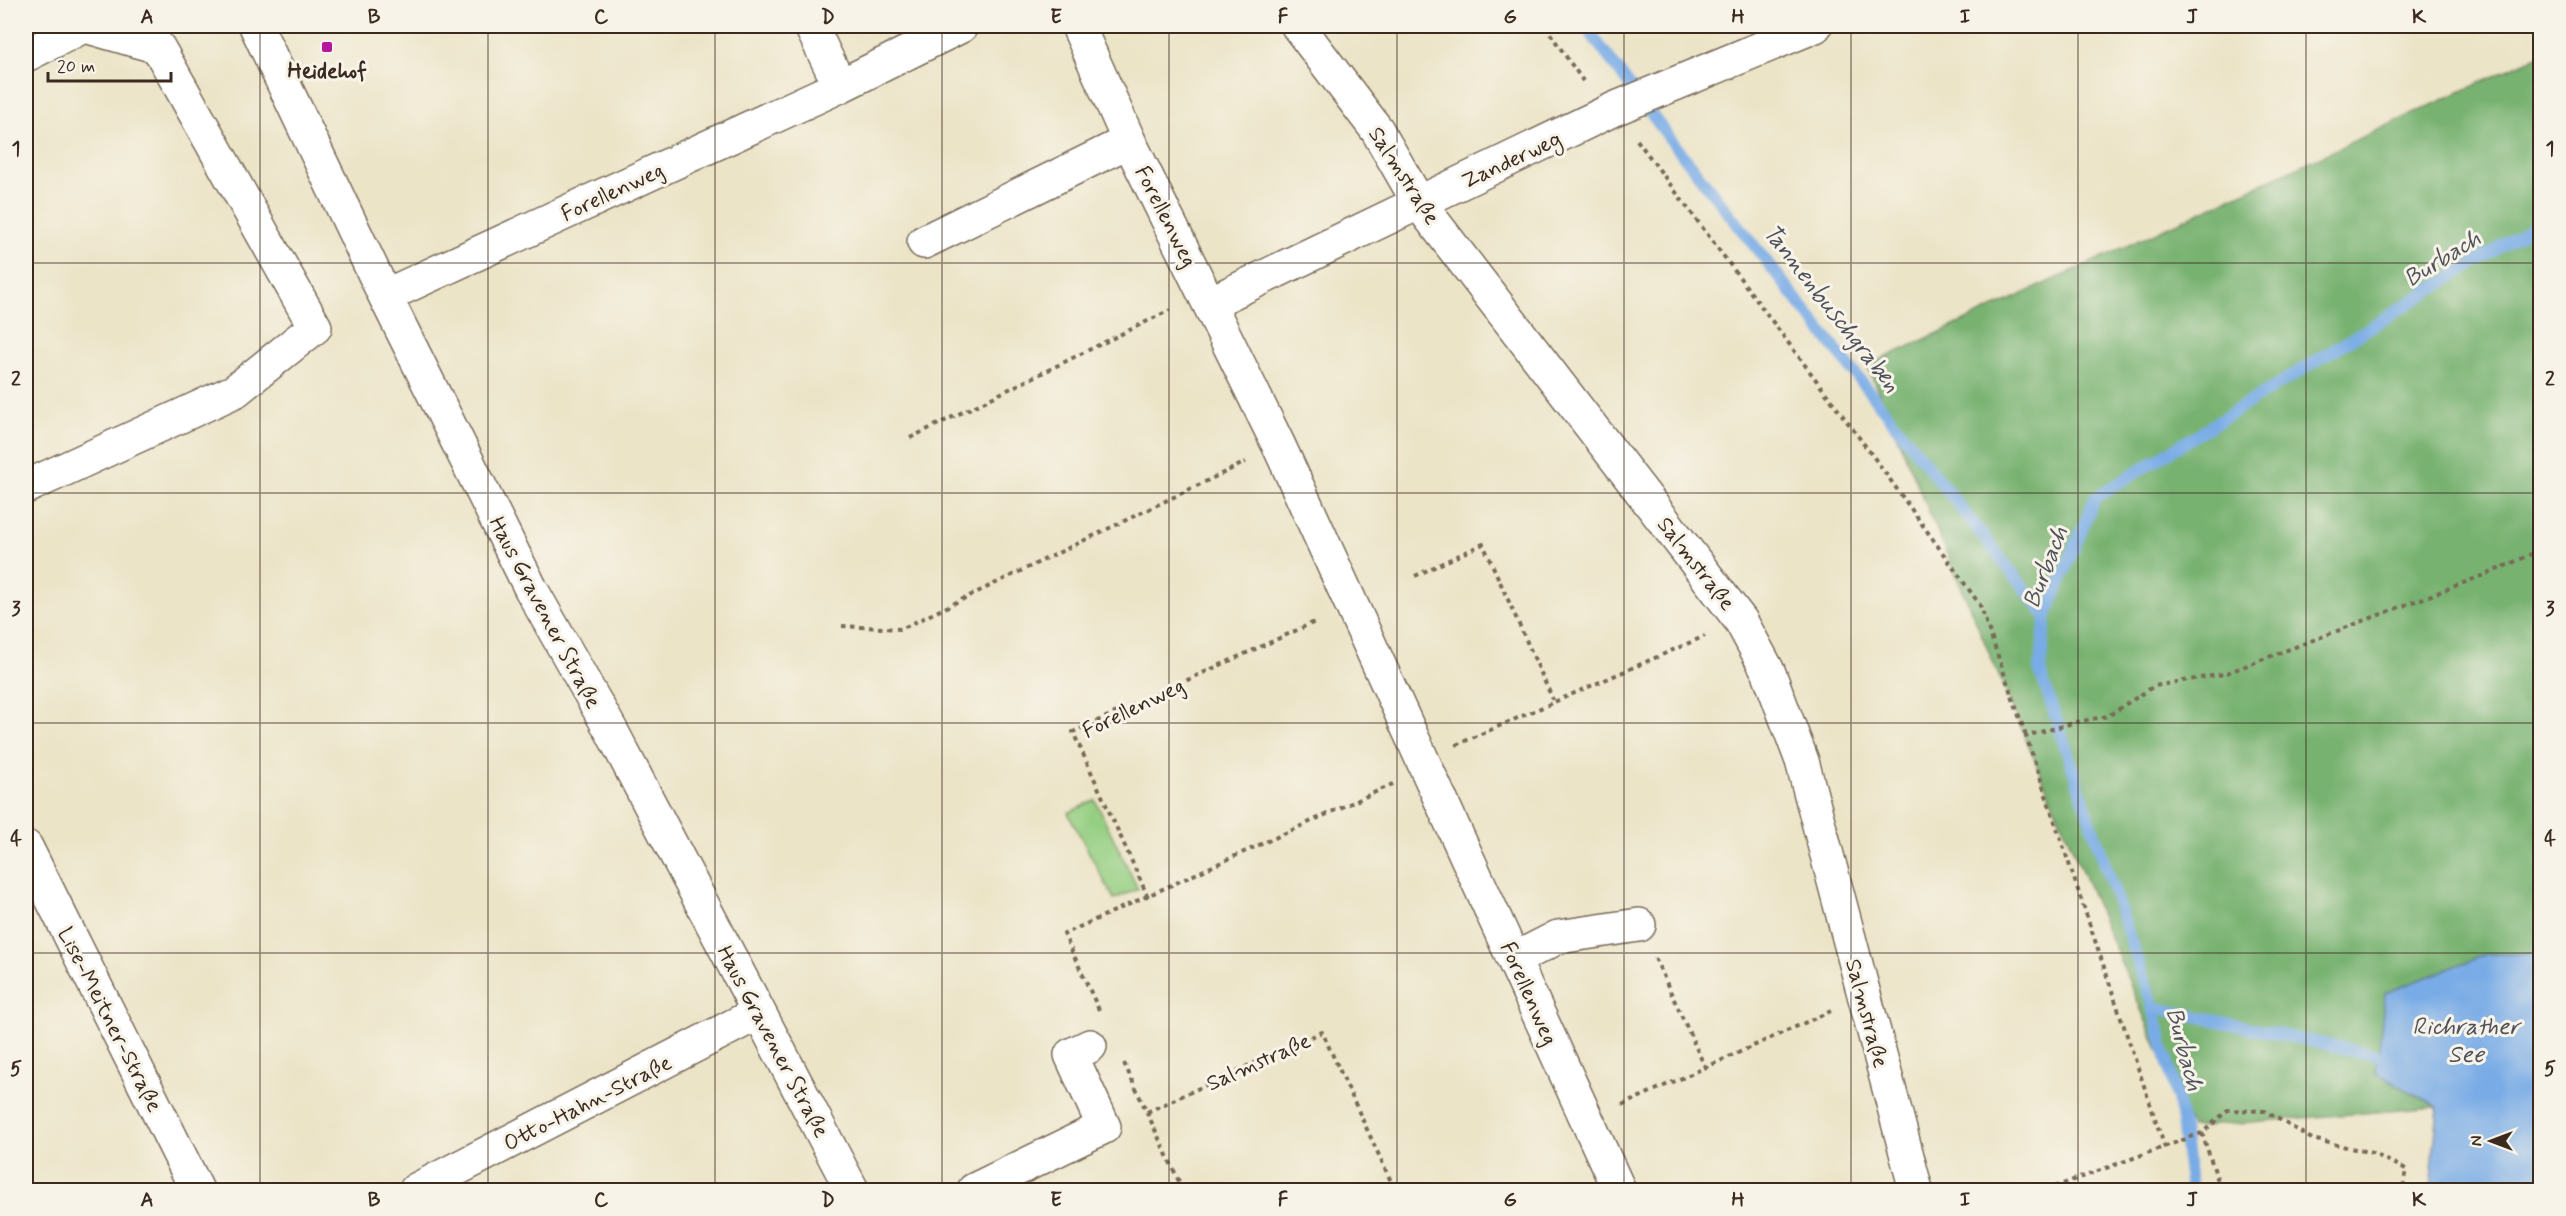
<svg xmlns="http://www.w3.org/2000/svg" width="2566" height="1216" font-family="Mynerve,sans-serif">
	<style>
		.green { fill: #95cf83; stroke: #687c50; stroke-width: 1.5 }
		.forest { fill: #78b271; stroke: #5a6e48; stroke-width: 1.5 }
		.water { fill: #79ace6; stroke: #5a6b82; stroke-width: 1.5 }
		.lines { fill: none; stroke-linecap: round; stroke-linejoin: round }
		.stream { stroke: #79ace6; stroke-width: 12 }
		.minor-casing { stroke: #796b59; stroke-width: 36 }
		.path { stroke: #796b59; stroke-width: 4; stroke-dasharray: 4.5 4.5; stroke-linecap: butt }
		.minor { stroke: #fff; stroke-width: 33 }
		.grid { fill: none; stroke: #3b2a1e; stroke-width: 1.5; stroke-opacity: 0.55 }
		.poi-dot { fill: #b5179e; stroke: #f7f3e8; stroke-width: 2 }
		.labels { text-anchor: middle; stroke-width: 6; stroke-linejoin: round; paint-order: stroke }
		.poi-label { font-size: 22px; font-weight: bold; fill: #3b2a1e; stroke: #f7f3e8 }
		.street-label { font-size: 22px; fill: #3b2a1e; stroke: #f7f3e8 }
		.water-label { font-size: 24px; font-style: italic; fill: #4e515a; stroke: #f7f3e8 }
		.neatline { fill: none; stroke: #3b2a1e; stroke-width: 2 }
		.grid-label { font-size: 20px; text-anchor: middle; font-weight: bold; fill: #3b2a1e }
	</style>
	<rect width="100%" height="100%" fill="#f7f3e8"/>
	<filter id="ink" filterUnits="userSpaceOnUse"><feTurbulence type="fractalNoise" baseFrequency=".0167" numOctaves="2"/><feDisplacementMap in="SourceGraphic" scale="12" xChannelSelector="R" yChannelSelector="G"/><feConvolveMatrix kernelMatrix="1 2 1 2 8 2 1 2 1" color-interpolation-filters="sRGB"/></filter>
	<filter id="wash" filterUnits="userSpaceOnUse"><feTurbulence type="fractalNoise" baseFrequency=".008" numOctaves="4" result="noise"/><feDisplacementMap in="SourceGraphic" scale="24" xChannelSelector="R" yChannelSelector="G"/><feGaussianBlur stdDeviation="1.35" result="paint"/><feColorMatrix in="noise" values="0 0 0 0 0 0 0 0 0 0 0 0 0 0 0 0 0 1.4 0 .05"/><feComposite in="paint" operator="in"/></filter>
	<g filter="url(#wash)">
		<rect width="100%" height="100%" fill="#ece4c7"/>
		<path class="green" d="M1095 800 1138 889 1114 899 1068 813Z"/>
		<path class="forest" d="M2540 55V954H2487L2379 1056 2376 1073 2438 1107 2191 1127 1867 366Z"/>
		<path class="water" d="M2487 954H2540V1190H2430L2438 1107 2376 1073 2385 993Z"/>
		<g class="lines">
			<path class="stream" d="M1585 26 1667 135 2046 616
				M2153 1007 2379 1056
				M2191 1190 2181 1114 2153 1007 2040 671 2046 616 2095 498 2540 222"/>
		</g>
	</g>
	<g filter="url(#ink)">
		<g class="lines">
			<defs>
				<path id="minor" d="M256 26 385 296 531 589 612 732 852 1190
					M811 26 840 86
					M1078 26 1129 141 1279 446 1619 1190
					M1298 26 1377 130 1419 203 1741 621 1769 673 1802 761 1916 1190
					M26 55 84 26
					M924 242 1129 141
					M385 296 840 86 961 26
					M1210 303 1614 109 1815 26
					M26 487 235 391 315 327 158 47 85 26
					M26 847 197 1190
					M1515 959 1558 937 1639 925
					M416 1190 758 1013
					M974 1190 1104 1127 1071 1055 1090 1046"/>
			</defs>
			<use href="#minor" class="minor-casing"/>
			<path class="path" d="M1545 26 1583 81
				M1637 140 1881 467 1980 605 2026 736
				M910 438 1170 310
				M1415 576 1483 544 1553 700
				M842 626 901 629 1246 462
				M1456 745 1705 636
				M1148 897 1073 732 1317 621
				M1655 958 1705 1067
				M1099 1010 1064 934 1393 784
				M1124 1063 1183 1190
				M1622 1105 1831 1011
				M1147 1112 1322 1032 1395 1190
				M2202 1133 2221 1190
				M2165 1148 2026 736 2077 722 2108 716 2154 686 2224 674 2492 572 2540 550
				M2046 1190 2202 1133 2228 1110 2265 1111 2312 1139 2372 1153 2406 1169 2403 1190"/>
			<use href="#minor" class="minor"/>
		</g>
	</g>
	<path class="grid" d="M260 26V1190M488 26V1190M715 26V1190M942 26V1190M1169 26V1190M1397 26V1190M1624 26V1190M1851 26V1190M2078 26V1190M2306 26V1190M26 263H2540M26 493H2540M26 723H2540M26 953H2540"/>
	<rect class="poi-dot" x="321" y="41" width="12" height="12" rx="3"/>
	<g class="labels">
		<g class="poi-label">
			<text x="327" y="78">Heidehof</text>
		</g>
		<g class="street-label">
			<text transform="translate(1511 159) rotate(-25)" y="8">Zanderweg</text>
			<text transform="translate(1405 175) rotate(57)" y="8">Salmstraße</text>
			<text transform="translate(612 191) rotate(-25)" y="8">Forellenweg</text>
			<text transform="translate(1167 216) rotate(63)" y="8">Forellenweg</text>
			<text transform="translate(1697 563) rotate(52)" y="8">Salmstraße</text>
			<text transform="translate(546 612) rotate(62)" y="8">Haus Gravener Straße</text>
			<text transform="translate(1133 707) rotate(-26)" y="8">Forellenweg</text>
			<text transform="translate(1530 993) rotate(66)" y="8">Forellenweg</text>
			<text transform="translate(1868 1013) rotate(75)" y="8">Salmstraße</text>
			<text transform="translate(111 1019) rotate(63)" y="8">Lise-Meitner-Straße</text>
			<text transform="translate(774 1041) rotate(62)" y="8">Haus Gravener Straße</text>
			<text transform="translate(1258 1061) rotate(-24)" y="8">Salmstraße</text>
			<text transform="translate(587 1102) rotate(-27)" y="8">Otto-Hahn-Straße</text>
		</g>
		<g class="water-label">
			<text transform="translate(2442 258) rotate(-32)" y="8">Burbach</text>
			<text transform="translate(1832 308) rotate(52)" y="8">Tannenbuschgraben</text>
			<text transform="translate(2045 567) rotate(-69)" y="8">Burbach</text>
			<text x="2466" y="1034">Richrather<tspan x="2466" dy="28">See</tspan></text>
			<text transform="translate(2185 1049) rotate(75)" y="8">Burbach</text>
		</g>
	</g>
	<rect width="2566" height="1216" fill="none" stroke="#f7f3e8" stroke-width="66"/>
	<g transform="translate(2491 1141) rotate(270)" stroke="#f7f3e8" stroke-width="4.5" paint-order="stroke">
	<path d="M0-4.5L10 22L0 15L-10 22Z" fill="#3b2a1e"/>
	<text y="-9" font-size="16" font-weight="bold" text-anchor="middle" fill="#3b2a1e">N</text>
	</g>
	<path d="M48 72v9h123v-9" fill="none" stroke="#3b2a1e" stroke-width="3"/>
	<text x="57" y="72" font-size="18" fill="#3b2a1e" stroke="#f7f3e8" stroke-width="4.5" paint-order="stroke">20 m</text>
	<rect x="33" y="33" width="2500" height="1150" class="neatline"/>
	<g class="grid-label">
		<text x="147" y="23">A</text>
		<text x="374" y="23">B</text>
		<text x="601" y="23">C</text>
		<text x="828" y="23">D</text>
		<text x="1056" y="23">E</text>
		<text x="1283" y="23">F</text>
		<text x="1510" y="23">G</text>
		<text x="1738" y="23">H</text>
		<text x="1965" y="23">I</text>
		<text x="2192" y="23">J</text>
		<text x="2419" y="23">K</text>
		<text x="16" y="155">1</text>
		<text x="2550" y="155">1</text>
		<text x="16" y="385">2</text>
		<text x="2550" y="385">2</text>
		<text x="16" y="615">3</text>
		<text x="2550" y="615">3</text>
		<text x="16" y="845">4</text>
		<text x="2550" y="845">4</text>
		<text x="16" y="1075">5</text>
		<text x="2550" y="1075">5</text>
		<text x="147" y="1206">A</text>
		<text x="374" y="1206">B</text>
		<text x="601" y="1206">C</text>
		<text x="828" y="1206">D</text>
		<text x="1056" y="1206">E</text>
		<text x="1283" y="1206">F</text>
		<text x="1510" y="1206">G</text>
		<text x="1738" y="1206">H</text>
		<text x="1965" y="1206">I</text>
		<text x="2192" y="1206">J</text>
		<text x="2419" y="1206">K</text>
	</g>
</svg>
